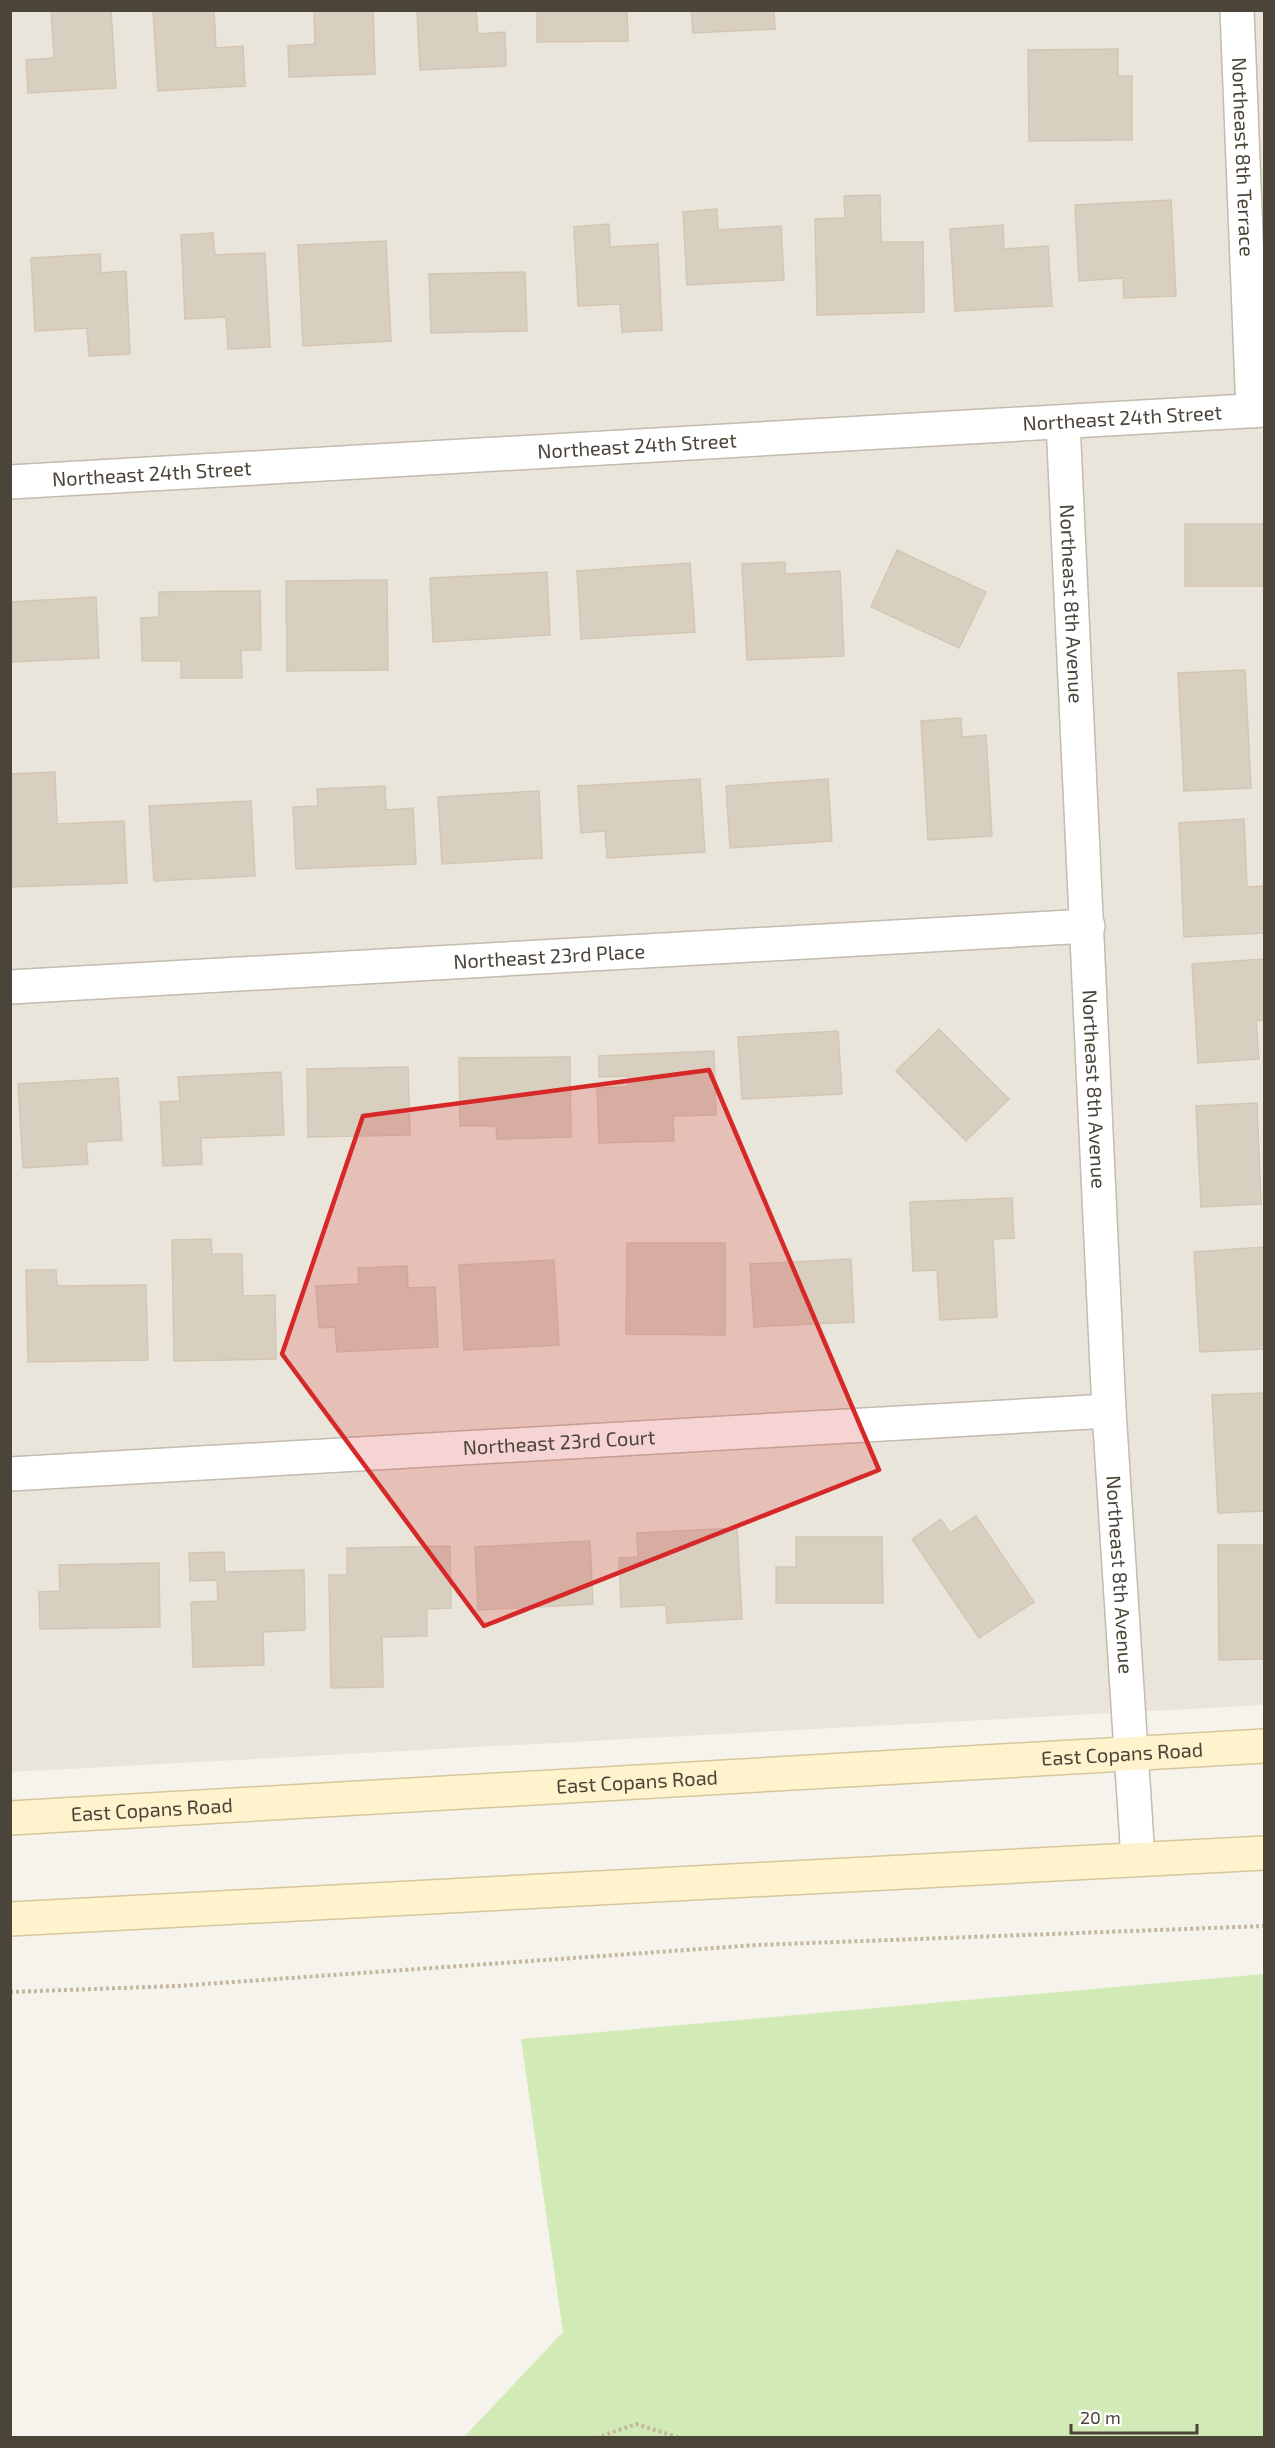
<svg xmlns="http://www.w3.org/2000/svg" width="1275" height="2448" font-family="'Exo 2',sans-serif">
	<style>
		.residential { fill: #eae5da }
		.green { fill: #d2eab5 }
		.building { fill: #d8cfc1; stroke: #d3c7b4; stroke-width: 1.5 }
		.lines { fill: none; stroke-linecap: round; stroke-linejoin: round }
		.minor-casing { stroke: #c2bbae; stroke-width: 36 }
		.secondary-casing { stroke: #d6c79b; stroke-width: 36 }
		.path { stroke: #c4b79f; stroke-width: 4; stroke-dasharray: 3 3; stroke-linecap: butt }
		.minor { stroke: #fff; stroke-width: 33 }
		.secondary { stroke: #fff3cd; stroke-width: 33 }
		.marked { fill: #d62828; fill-opacity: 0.2; stroke: #d62828; stroke-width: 4.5; stroke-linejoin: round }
		.labels { text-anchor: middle; stroke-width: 4.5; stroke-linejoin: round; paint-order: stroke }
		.street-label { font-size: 20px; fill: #4b4439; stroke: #fff }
	</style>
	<rect width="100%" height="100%" fill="#f6f3ec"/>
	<path class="residential" d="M11 11H1264V1705L11 1772Z"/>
	<path class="green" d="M1264 1974V2437H464L563 2332 521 2039Z"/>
	<path class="building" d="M51 10H111L116 88 28 93 26 60 54 58Z
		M153 10H214L216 48 243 46 245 86 158 91Z
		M314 10H373L375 74 289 77 288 46 315 44Z
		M417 10H476L478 34 505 32 506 66 420 70Z
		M537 10H627L628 41 537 42Z
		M691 10H774L775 29 693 33Z
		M1118 49V76H1132V140L1029 141 1028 50Z
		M880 195 881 242H923L924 312 817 315 815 219 845 218 844 196Z
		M1171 200 1176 296 1124 298 1123 278 1079 281 1075 205Z
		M717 209 718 230 781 226 784 280 687 285 683 212Z
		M609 224 610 247 658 244 662 330 622 332 620 304 578 306 574 227Z
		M1003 225 1004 249 1048 246 1052 306 955 311 950 229Z
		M213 233 215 255 265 253 270 347 228 349 226 317 185 319 181 235Z
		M386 241 391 341 303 346 298 245Z
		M100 254 101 273 126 271 130 354 89 356 87 328 35 331 31 258Z
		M525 272 527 331 431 333 429 274Z
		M1185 524H1264V586H1185Z
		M897 550 986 592 959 648 871 607Z
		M785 562V574L840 571 844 656 747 660 742 564Z
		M690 563 695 632 581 639 577 571Z
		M547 572 550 635 433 642 430 578Z
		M387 580 388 670 287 671 286 581Z
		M260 591 261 650H241L242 678H181V661H142L141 618 159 617V592Z
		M96 597 99 658 10 662V602Z
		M1245 670 1251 788 1184 791 1178 673Z
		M961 718 962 737 986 735 992 836 928 840 921 721Z
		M55 772 57 824 124 821 127 883 10 887V774Z
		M700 779 705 852 607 858 605 831 581 833 578 786Z
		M828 779 832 841 730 848 726 786Z
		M385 786 386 810 413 808 416 864 296 869 293 807 318 806 317 789Z
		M539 791 542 858 442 864 438 797Z
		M251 801 255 876 154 881 149 806Z
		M1244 819 1247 887 1264 886V933L1184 937 1179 823Z
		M1264 959V1020L1256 1021 1259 1059 1198 1063 1192 964Z
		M939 1029 1009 1099 966 1141 896 1071Z
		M838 1031 842 1094 742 1099 738 1037Z
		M714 1051 716 1115 673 1116 674 1141 599 1143 597 1088 628 1087V1076L599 1077V1056Z
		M570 1057 571 1137 497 1139 496 1126H460L459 1058Z
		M408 1067 410 1135 308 1137 307 1069Z
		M281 1072 284 1135 201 1138 202 1164 163 1166 160 1102 180 1101 178 1077Z
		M118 1078 122 1140 86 1142 88 1164 23 1168 18 1084Z
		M1257 1103 1261 1204 1201 1207 1196 1106Z
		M1012 1198 1014 1238 993 1239 997 1317 940 1320 937 1270 913 1271 910 1202Z
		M211 1239 212 1254H242L243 1296 275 1295 276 1359 174 1361 172 1240Z
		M627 1243H725V1335L626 1334Z
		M1264 1247V1349L1200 1352 1194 1252Z
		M851 1259 854 1322 754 1327 750 1264Z
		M554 1260 559 1345 464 1350 459 1265Z
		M407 1266 408 1288 435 1287 438 1347 337 1352 335 1327 319 1328 316 1286 359 1284 358 1268Z
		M26 1270H56L57 1286 146 1285 148 1360 28 1362Z
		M1264 1393V1511L1218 1513 1212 1395Z
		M976 1516 1034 1602 979 1638 912 1539 941 1519 950 1533Z
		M737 1528 742 1619 667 1623 666 1605 621 1607 619 1558 638 1557 637 1533Z
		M796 1537H882L883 1603H776V1567H796Z
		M590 1541 593 1604 478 1610 475 1547Z
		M1218 1545H1264V1659L1219 1660Z
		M450 1546 451 1608 427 1609V1636L382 1637 383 1687 331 1688 329 1575H347V1548Z
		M224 1552 225 1572 304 1570 305 1630 263 1632 264 1665 193 1667 191 1602 218 1601 217 1580 190 1581 189 1553Z
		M159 1563 160 1627 40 1629 39 1592 60 1591 59 1565Z"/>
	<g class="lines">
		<defs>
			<g id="minor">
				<path id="s1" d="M1237 10 1253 411"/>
				<path id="s2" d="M1063 422 1109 1411 1138 1859"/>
				<path id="s3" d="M10 482 1264 410"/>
				<path id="s4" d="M10 987 1088 926"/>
				<path id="s5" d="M10 1474 1109 1411"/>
			</g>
			<g id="secondary">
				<path id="s6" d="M10 1818 1264 1746"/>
				<path d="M10 1919 1264 1853"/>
			</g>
		</defs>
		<use href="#minor" class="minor-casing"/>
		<use href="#secondary" class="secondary-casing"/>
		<path class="path" d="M10 1992 177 1986 757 1945 1264 1926
			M596 2438 636 2424 680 2438"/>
		<use href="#minor" class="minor"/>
		<use href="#secondary" class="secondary"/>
	</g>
	<path class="marked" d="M709 1070 879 1470 484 1626 282 1354 363 1116Z"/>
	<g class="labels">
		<g class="street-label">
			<text dy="7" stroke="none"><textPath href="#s1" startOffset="147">Northeast 8th Terrace</textPath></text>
			<text dy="7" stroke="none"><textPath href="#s3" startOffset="1114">Northeast 24th Street</textPath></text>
			<text dy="7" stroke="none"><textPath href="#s3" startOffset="628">Northeast 24th Street</textPath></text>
			<text dy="7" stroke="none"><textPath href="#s3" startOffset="142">Northeast 24th Street</textPath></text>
			<text dy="7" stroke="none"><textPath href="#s2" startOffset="182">Northeast 8th Avenue</textPath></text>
			<text dy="7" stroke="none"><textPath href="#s4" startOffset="540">Northeast 23rd Place</textPath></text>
			<text dy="7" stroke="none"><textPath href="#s2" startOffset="668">Northeast 8th Avenue</textPath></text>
			<text dy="7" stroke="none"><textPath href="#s5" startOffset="550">Northeast 23rd Court</textPath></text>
			<text dy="7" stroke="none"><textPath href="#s2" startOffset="1154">Northeast 8th Avenue</textPath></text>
			<text dy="7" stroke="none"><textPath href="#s6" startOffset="1114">East Copans Road</textPath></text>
			<text dy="7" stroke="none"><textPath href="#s6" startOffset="628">East Copans Road</textPath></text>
			<text dy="7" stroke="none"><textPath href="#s6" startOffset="142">East Copans Road</textPath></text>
		</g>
	</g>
	<rect width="1275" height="2448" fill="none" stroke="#4b4439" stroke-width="24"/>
	<path d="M1071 2424v9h126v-9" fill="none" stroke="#4b4439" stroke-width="3"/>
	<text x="1080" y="2424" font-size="18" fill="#4b4439" stroke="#ffffff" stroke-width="4.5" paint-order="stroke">20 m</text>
</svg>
